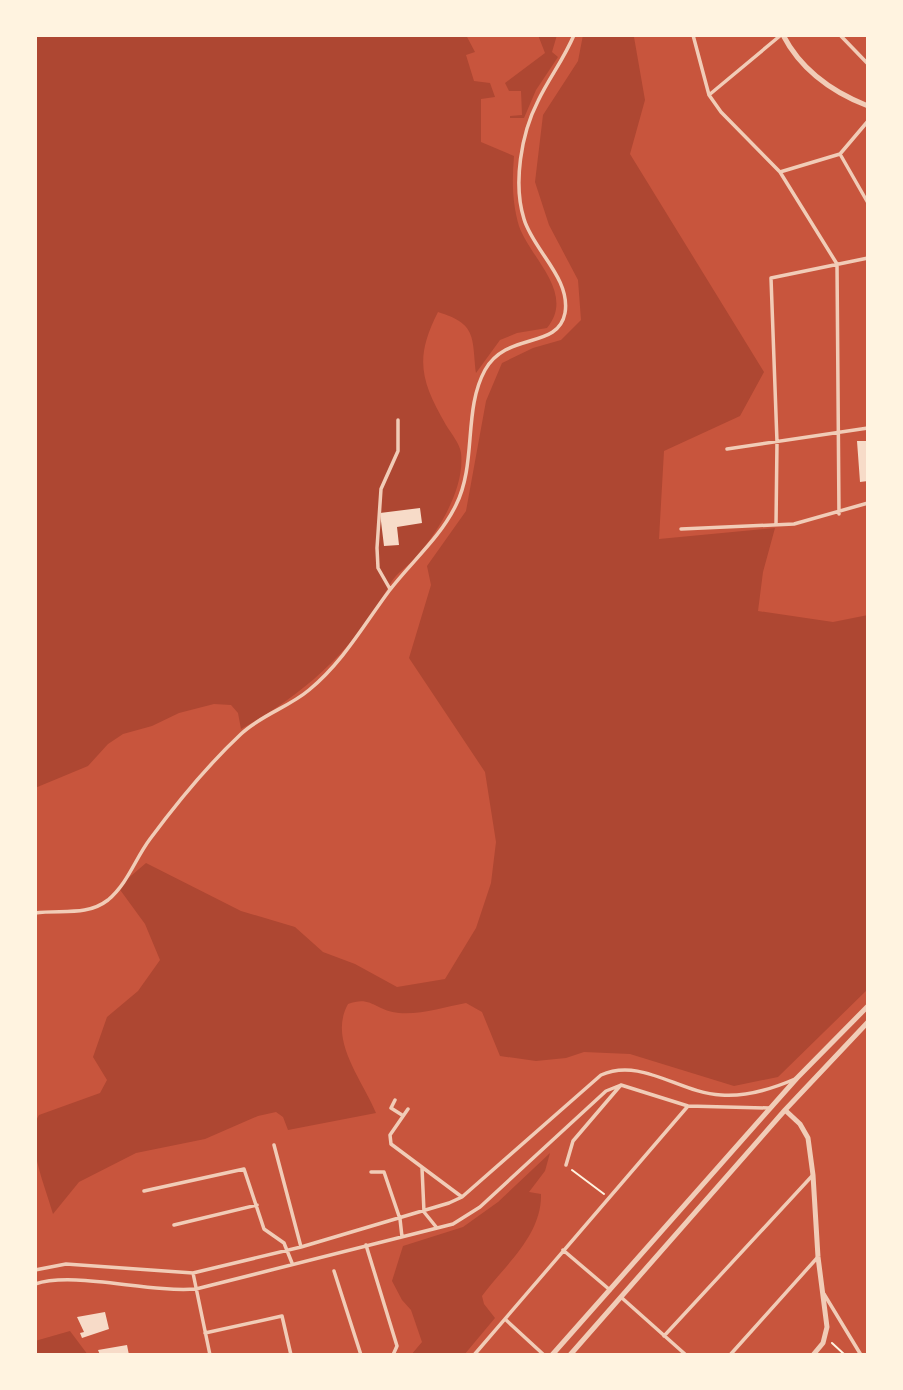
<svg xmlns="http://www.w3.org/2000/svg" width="903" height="1390" font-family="Ubuntu,sans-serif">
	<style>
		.green { fill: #ae4732 }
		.building { fill: #f7dbc8 }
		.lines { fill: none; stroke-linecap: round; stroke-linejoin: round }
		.path { stroke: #fff3e0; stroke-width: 2 }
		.minor { stroke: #f1ccb7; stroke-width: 3.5 }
		.tertiary { stroke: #f1ccb7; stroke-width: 5 }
	</style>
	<rect width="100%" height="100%" fill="#c8553d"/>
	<path class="green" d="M35 35H466L475 52 466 55 474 81 490 83 495 97 481 99V142L514 156C512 180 512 202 519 226 530 258 576 293 547 328L517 333 500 340 476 373C472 337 477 324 438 312 414 359 421 381 446 425 451 433 460 444 461 453 465 488 440 528 419 554 411 564 396 573 390 584 355 649 305 694 241 729L238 713 231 705 214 704 179 713 152 726 123 734 108 744 88 766 35 788Z
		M538 35H557L552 52 558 57 536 90 524 118H510V116L522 115 521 91H509L505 83 545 53Z
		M583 35 634 37 645 100 630 154 764 372 740 416 664 451 659 539 775 528 763 572 758 611 833 622 868 615V989L778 1077 734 1086 630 1054 584 1052 566 1058 536 1061 500 1056 482 1012 466 1003C445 1007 420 1015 399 1013 375 1011 372 995 348 1004 328 1040 362 1079 376 1113L288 1130 283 1117 276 1112 258 1116 205 1139 136 1153 79 1182 53 1214C46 1188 24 1139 39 1115L100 1093 107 1080 93 1057 107 1017 138 991 160 960 145 924 118 887 146 863 241 911 295 927 323 952 355 964 397 987 445 979 476 928 491 883 496 842 485 772 409 658 431 585 427 566 466 511 486 401 502 363 533 348 561 340 581 320 578 280 549 225 535 182 543 115 578 61Z
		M550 1153 545 1171 529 1192 541 1194C542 1235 505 1265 482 1296L484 1304 495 1318 464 1355H411L422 1342 411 1310 402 1300 392 1281 403 1246 463 1227 498 1202Z
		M70 1331 88 1355H35V1341Z"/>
	<path class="building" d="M857 441H868V481L860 482Z
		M420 508 422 523 397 527 399 545 384 546 380 513Z
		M105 1312 109 1329 82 1338 80 1333 84 1332 77 1317Z
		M127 1345 129 1355H100L98 1350Z"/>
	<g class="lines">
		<path class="path" d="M572 1170 604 1194
			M832 1343 845 1355"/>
		<path class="minor" d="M693 35 709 95 721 112 780 172 837 264 839 514
			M840 35 868 64
			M709 95 781 35
			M840 154 868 203
			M780 172 840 154 868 121
			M727 449 868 428
			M776 525 777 442 771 278 868 258
			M681 529 794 524 868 503
			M390 589 378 568 377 548 381 489 398 451V420
			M35 913C60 909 86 917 108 900 128 883 135 859 150 839 176 804 210 763 241 734 261 715 289 707 309 690 343 662 363 626 389 591 411 562 440 538 456 505 477 463 463 410 485 370 507 331 558 350 565 313 571 278 533 250 524 219 513 184 521 134 538 101 549 78 564 59 574 35
			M621 1085 688 1106 769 1108
			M395 1100 391 1108 402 1115
			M408 1109 390 1135 391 1144 462 1197
			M274 1145 301 1247
			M566 1165 573 1141 620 1086
			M422 1168 424 1212 437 1228
			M371 1172H384L400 1219 402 1237
			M144 1191 244 1169 264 1229 284 1243 292 1263
			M174 1225 257 1205
			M366 1245 397 1346 393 1355
			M563 1250 610 1290
			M35 1270 66 1264 193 1273 301 1247 449 1203 462 1197 601 1075C641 1057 680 1093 721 1095 747 1097 772 1089 795 1079
			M334 1271 361 1355
			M193 1273 210 1355
			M35 1284C74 1271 149 1293 196 1289L453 1224 480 1207 606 1091 621 1085
			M824 1294 861 1355
			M622 1298 686 1355
			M505 1319 544 1355
			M205 1333 282 1316 291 1355
			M664 1336 812 1176
			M474 1355 688 1106
			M730 1355 817 1258"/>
		<path class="tertiary" d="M783 35C801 70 832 92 868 106
			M785 1110 800 1124 808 1138 813 1175 818 1257 827 1327 823 1343 813 1355
			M552 1355 797 1078 868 1006
			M570 1355 785 1110 868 1022"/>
	</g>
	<rect width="903" height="1390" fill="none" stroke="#fff3e0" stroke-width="74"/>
</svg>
